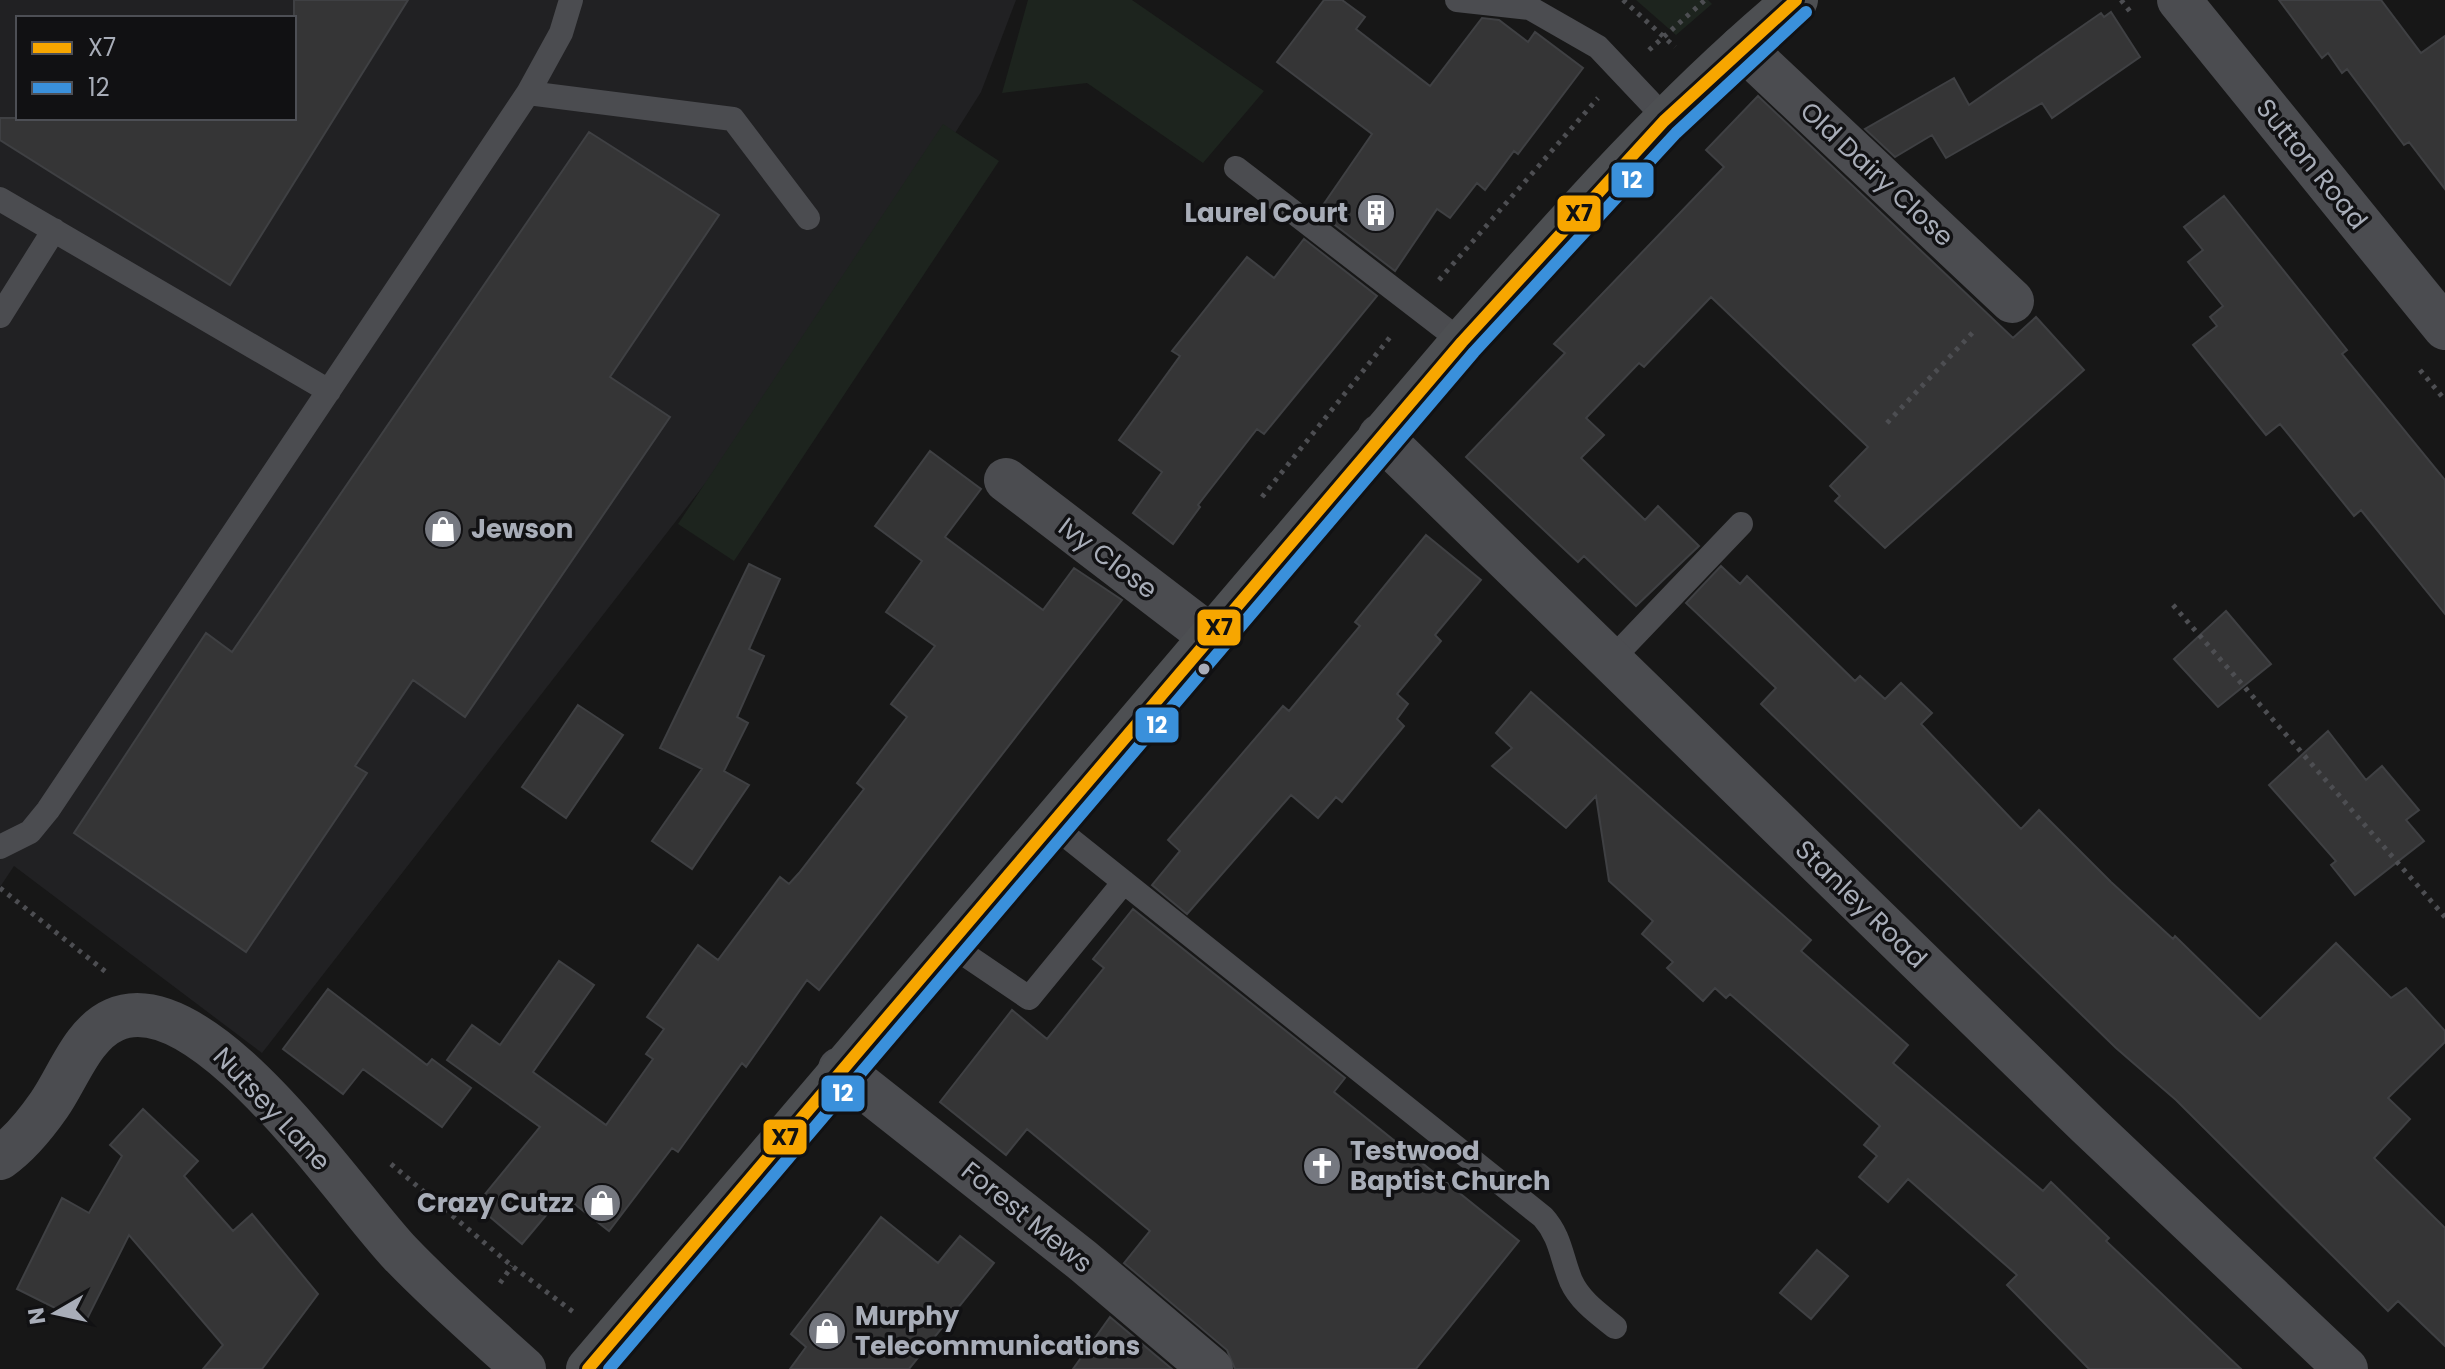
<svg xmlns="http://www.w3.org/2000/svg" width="2445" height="1369" font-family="Poppins,sans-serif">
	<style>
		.built { fill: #212123; fill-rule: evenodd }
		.green { fill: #1d241e }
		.building { fill: #353536; stroke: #3f4043; stroke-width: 2 }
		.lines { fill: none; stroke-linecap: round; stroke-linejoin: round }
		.path { stroke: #4d4e52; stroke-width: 5; stroke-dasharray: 4 6; stroke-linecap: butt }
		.service { stroke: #4b4c50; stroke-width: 24 }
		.minor { stroke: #4b4c50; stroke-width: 44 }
		.primary { stroke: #4d4f52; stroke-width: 44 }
		.bus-1-casing { stroke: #111113; stroke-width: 18 }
		.bus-2-casing { stroke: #111113; stroke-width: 18 }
		.bus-1 { stroke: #f7a600; stroke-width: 12 }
		.bus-2 { stroke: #3a90db; stroke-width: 12 }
		.bus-dot { fill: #a8adb8; stroke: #111113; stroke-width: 3 }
		.labels { text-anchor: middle; stroke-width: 7; stroke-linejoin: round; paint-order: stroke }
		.street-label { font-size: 26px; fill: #a8adb8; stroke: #111113 }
		.poi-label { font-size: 26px; font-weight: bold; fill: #a8adb8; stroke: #111113; text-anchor: start }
		.line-badge { stroke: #111113; stroke-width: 3 }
		.badge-label { font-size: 22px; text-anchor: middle; font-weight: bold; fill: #fff }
		.pale-badge-label { font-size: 22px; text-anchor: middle; font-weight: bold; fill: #111 }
	</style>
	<rect width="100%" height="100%" fill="#171717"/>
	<path class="built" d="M0 0H1016L981 92 885 244 827 327 262 1053 14 866 0 887ZM18 18H294V118H18Z"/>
	<path class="green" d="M1028 0H1132L1264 91 1203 163 1087 83 1002 93Z
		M1636 0H1708L1712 4 1676 35Z
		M943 124 999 161 734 561 678 524Z"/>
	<path class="building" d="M294 0H408L230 285 0 140V118H294Z
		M1324 0H1342L1365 17 1356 29 1430 86 1482 18 1499 20 1528 42 1535 32 1583 68 1518 154 1514 151 1485 190 1477 183 1450 218 1437 209 1395 271 1322 215 1325 211 1321 208 1372 134 1277 62Z
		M2279 0H2381L2421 53 2445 36V189L2409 142 2404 145 2347 69 2342 73 2328 53 2322 58Z
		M2111 12 2140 57 2052 118 2042 103 1946 158 1932 135 1895 157 1865 129 1954 78 1969 105 2101 13 2104 17Z
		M1758 96 2013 338 2036 317 2084 370 1885 548 1835 501 1840 496 1830 486 1868 447 1711 297 1644 367 1639 363 1586 418 1604 435 1581 458 1645 520 1658 506 1699 546 1636 606 1584 556 1578 562 1466 457 1565 353 1554 344 1724 167 1706 150Z
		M589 132 719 215 610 377 670 417 465 717 413 680 355 766 367 773 246 952 74 833 206 633 232 652Z
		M2224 196 2347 350 2342 354 2445 480V614L2361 510 2354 516 2280 424 2266 435 2193 345 2217 326 2210 317 2223 306 2188 262 2203 250 2184 227Z
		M1304 239 1377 296 1264 434 1257 429 1198 505 1200 507 1173 544 1133 513 1162 472 1119 440 1180 356 1172 351 1247 257 1274 278Z
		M930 451 981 489 945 537 1043 610 1074 568 1122 600 819 990 807 980 746 1067 742 1063 678 1152 672 1148 609 1231 563 1195 522 1244 476 1205 540 1127 447 1060 472 1025 500 1045 559 961 594 985 533 1072 606 1125 653 1059 646 1054 664 1029 647 1017 698 945 718 960 780 877 789 884 799 873 864 789 857 783 907 717 891 704 935 646 886 612 922 561 875 526Z
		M1426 535 1481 580 1435 635 1441 641 1397 694 1408 704 1397 719 1404 726 1342 802 1336 797 1318 818 1291 795 1187 914 1152 885 1180 851 1168 840 1283 706 1289 711 1360 626 1355 622Z
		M749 564 780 579 749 649 764 656 737 717 748 723 724 771 749 785 692 869 652 841 702 769 660 748Z
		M1721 566 1740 584 1747 576 1855 681 1860 676 1885 699 1901 683 1932 713 1921 724 2021 829 2039 810 2111 882 2173 939 2175 936 2260 1019 2336 943 2391 998 2406 988 2445 1031V1042L2388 1098 2410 1119 2374 1158 2445 1228V1346L2398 1301 2388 1311 2176 1100 2116 1048 1761 704 1776 688 1686 603Z
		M2226 611 2271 664 2218 707 2174 659Z
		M1531 692 1811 940 1801 951 1908 1045 1893 1063 2043 1191 2051 1182 2109 1238 2106 1241 2241 1369H2089L2007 1285 2017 1275 1908 1179 1888 1202 1859 1177 1877 1156 1864 1145 1880 1126 1730 994 1726 998 1715 988 1703 1001 1667 968 1673 962 1642 934 1653 921 1609 881 1596 796 1566 828 1492 766 1512 748 1496 733Z
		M578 705 623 735 566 818 522 787Z
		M2328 731 2366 780 2382 766 2419 810 2406 820 2424 841 2355 895 2331 865 2336 861 2269 785Z
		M1133 909 1345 1078 1334 1092 1519 1241 1416 1369H1235L1227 1350 1124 1263 1150 1231 1027 1129 1006 1155 940 1102 1012 1010 1047 1039 1104 968 1093 959Z
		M328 989 427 1065 432 1059 471 1088 442 1127 363 1069 343 1094 283 1049Z
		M143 1109 198 1161 184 1176 233 1231 252 1214 318 1294 262 1369H203L223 1345 129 1235 85 1323 17 1289 62 1198 89 1213 122 1156 110 1145Z
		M881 1217 938 1263 960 1236 994 1263 909 1369H790L806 1347 791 1334Z
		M1817 1250 1848 1276 1811 1319 1780 1293Z
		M1110 1317 1172 1369H1073Z"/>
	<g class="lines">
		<path class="path" d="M1623 0 1675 47
			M2121 0 2132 14
			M1649 50 1705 0
			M1439 280 1598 98
			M2420 370 2445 400
			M1887 423 1976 329
			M1262 497 1391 336
			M2173 605 2445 917
			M0 888 106 972
			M391 1164 512 1266 576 1314
			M500 1283 512 1266"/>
		<path class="service" d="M1457 0 1530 8 1598 47 1666 119
			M528 93 733 119 808 218
			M1236 168 1462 342
			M0 199 329 391
			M0 316 54 230
			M1611 660 1741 524
			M1050 823 1543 1217C1561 1237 1561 1257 1571 1281 1580 1301 1599 1314 1615 1327
			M0 847 30 832 48 810 528 93 561 33 571 0
			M948 943 1029 998 1124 882"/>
		<path class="minor" d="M2179 0 2445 328
			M1742 47 2012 301
			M1380 436 2087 1124 2346 1369
			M1006 480 1210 636
			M840 1069 1082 1260 1211 1369
			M0 1158C20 1144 35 1125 49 1105 68 1078 82 1034 114 1020 203 980 346 1196 400 1253 439 1294 482 1331 524 1369"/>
		<path class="primary" d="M588 1369 1462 342C1568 222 1673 102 1796 0"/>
		<defs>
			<path id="bus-1" d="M588 1369 1462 342 1664 121 1796 0"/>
			<path id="bus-2" d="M609 1369 1474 352 1676 133 1806 12"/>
		</defs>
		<use href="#bus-1" class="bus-1-casing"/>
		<use href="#bus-2" class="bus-2-casing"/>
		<use href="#bus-1" class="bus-1"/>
		<use href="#bus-2" class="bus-2"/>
	</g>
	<defs>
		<symbol id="building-disc" viewBox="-11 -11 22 22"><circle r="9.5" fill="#757880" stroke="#111113"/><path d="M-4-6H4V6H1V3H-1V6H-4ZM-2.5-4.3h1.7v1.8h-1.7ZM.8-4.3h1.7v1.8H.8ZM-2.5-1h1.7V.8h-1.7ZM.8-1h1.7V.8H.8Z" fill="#fff"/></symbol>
		<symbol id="shop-disc" viewBox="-11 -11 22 22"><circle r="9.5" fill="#757880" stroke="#111113"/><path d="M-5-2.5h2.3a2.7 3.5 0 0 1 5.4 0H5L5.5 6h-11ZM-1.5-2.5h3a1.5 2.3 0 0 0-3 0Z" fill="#fff"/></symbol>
		<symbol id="church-disc" viewBox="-11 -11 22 22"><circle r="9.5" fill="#757880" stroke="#111113"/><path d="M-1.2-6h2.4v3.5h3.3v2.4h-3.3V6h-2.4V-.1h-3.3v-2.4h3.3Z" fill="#fff"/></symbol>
	</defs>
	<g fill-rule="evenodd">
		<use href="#building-disc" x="1354" y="191" width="44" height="44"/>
		<use href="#shop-disc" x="421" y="507" width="44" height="44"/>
		<use href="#church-disc" x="1300" y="1144" width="44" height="44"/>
		<use href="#shop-disc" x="580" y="1181" width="44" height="44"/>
		<use href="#shop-disc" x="805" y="1309" width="44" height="44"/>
	</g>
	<circle class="bus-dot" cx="1204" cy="669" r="7"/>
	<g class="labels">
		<g class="street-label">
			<text transform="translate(2312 164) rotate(51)" y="9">Sutton Road</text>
			<text transform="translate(1877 174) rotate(43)" y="9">Old Dairy Close</text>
			<text transform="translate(1108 558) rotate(37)" y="9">Ivy Close</text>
			<text transform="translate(1861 904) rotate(44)" y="9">Stanley Road</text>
			<text transform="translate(272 1109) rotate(47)" y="9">Nutsey Lane</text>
			<text transform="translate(1027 1217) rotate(39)" y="9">Forest Mews</text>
		</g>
		<g class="poi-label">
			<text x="1348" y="222" text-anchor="end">Laurel Court</text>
			<text x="471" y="538">Jewson</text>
			<text x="1350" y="1160">Testwood<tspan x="1350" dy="30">Baptist Church</tspan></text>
			<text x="574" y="1212" text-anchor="end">Crazy Cutzz</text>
			<text x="855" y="1325">Murphy<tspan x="855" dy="30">Telecommunications</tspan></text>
		</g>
	</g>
	<g class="line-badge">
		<rect x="1610" y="161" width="45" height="38" rx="8" fill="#3a90db"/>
		<rect x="1556" y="194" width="46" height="39" rx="8" fill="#f7a600"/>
		<rect x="1196" y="608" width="46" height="39" rx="8" fill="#f7a600"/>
		<rect x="1134" y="706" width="46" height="38" rx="8" fill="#3a90db"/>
		<rect x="820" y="1074" width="46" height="39" rx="8" fill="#3a90db"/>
		<rect x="762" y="1118" width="46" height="38" rx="8" fill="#f7a600"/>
	</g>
	<g class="badge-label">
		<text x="1632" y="188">12</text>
		<text x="1157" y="733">12</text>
		<text x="843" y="1101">12</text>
	</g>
	<g class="pale-badge-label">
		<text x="1579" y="221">X7</text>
		<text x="1219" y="635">X7</text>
		<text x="785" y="1145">X7</text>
	</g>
	<rect x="16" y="16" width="280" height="104" fill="#111113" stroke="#4d4f55" stroke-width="2"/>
	<rect x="32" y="42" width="40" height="12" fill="#f7a600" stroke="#4d4f55" stroke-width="2"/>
	<text x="88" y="56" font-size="24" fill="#a8adb8">X7</text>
	<rect x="32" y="82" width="40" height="12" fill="#3a90db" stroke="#4d4f55" stroke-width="2"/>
	<text x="88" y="96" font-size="24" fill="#a8adb8">12</text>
	<g transform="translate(56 1313) rotate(261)" stroke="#111113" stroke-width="6" paint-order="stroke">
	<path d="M0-6L14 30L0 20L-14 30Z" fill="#a8adb8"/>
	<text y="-12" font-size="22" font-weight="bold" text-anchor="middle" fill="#a8adb8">N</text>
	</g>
</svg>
